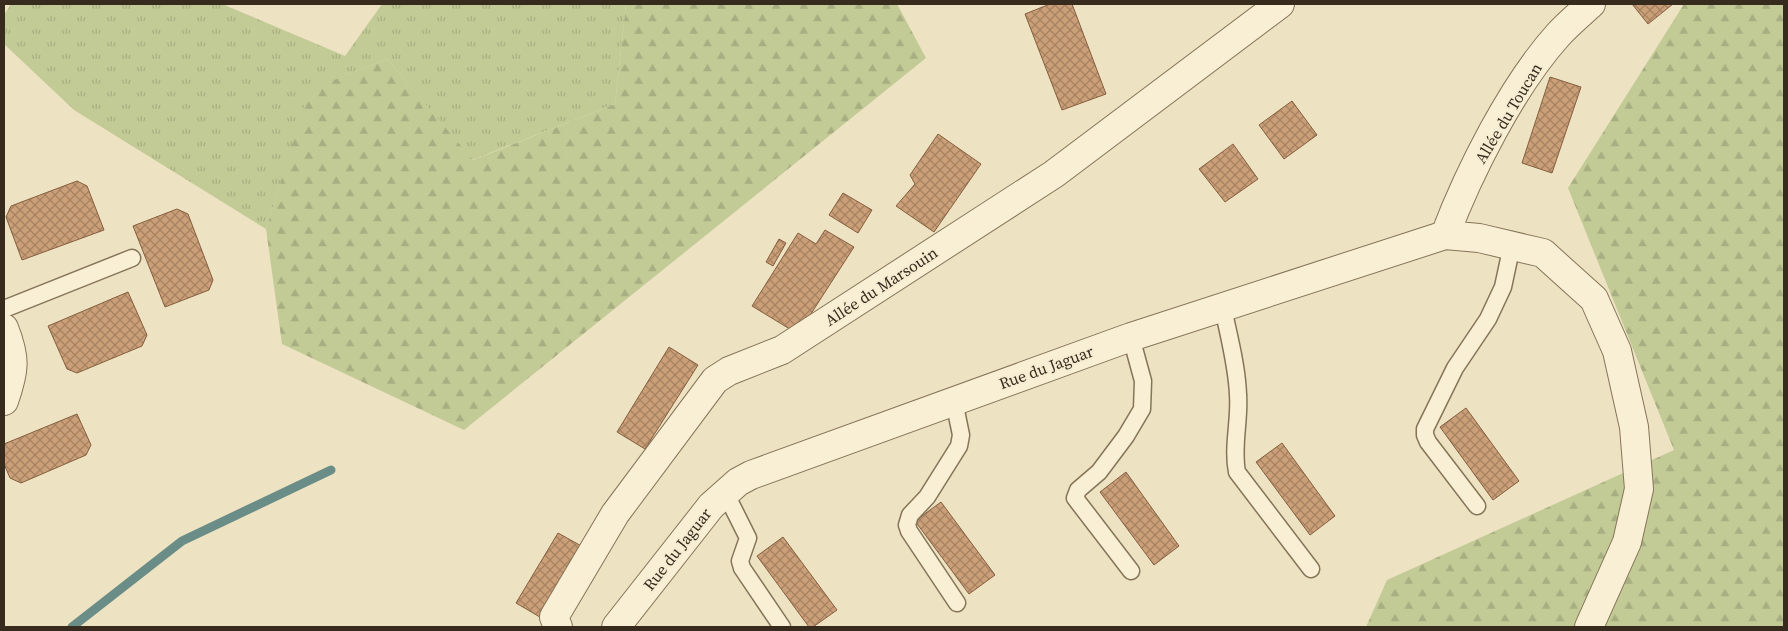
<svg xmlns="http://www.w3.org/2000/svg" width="1788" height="631" font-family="'Source Serif 4',serif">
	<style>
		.grass { fill: url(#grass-tufts) }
		.forest { fill: url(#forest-firs) }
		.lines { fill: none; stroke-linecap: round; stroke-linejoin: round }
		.stream { stroke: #6b8d87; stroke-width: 9 }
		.building { fill: url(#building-cross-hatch); stroke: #855f3f }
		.lane-casing { stroke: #867459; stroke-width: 19 }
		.street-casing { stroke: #867459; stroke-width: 30 }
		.lane { stroke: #f8efd4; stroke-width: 16 }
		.street { stroke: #f8efd4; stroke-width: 28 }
		.labels { text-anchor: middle; stroke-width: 4; stroke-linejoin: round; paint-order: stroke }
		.street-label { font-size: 16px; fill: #362b1d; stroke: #f5ecd1 }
	</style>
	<defs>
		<pattern id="grass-tufts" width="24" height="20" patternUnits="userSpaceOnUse" patternTransform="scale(1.25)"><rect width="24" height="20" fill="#c2cb96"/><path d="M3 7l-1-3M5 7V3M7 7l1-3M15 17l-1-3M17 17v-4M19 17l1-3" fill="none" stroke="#a7ae81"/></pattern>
		<pattern id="forest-firs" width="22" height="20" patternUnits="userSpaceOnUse" patternTransform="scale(1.25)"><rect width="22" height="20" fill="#c2cb96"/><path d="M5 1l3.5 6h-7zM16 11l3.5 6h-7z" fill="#a7ae81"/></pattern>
		<pattern id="building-cross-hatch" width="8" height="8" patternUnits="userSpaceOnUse" patternTransform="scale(1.25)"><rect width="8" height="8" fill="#cb9f78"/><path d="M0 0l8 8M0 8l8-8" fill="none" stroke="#a68262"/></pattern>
	</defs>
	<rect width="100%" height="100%" fill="#ede2c1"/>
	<path class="grass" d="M11 4H222L345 56 382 4H626L615 104 472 160 387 59 310 90 266 229 74 110 4 44V15Z"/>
	<path class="forest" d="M626 4H897L926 58 464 430 282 344 266 229 309 90 387 59 473 160 615 104Z
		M1684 4H1784V627H1366L1387 580 1674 450 1568 188Z"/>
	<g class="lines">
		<path class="stream" d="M72 627 182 541 331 470"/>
	</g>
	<path class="building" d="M1050 4H1072L1106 94 1062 110 1025 14Z
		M1632 4H1673L1648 24Z
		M1550 77 1581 87 1552 173 1522 163Z
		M1292 101 1317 135 1284 159 1259 125Z
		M938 134 981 164 934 232 896 206 915 184 910 175Z
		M1233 144 1258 179 1225 202 1199 169Z
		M77 181 87 186 104 230 22 260 6 217 11 206Z
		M843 193 872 210 858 233 829 215Z
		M177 209 188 214 213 280 209 290 165 307 133 226Z
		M825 230 854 247 798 334 752 306 798 233 816 244Z
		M779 239 786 243 773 266 766 262Z
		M128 292 147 335 142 346 77 373 67 369 48 326Z
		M669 347 698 365 645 449 617 432Z
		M1466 408 1519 481 1493 500 1440 427Z
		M77 414 91 445 86 455 21 483 10 478 4 464V444Z
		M1282 443 1335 516 1310 535 1256 462Z
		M1126 472 1179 546 1154 565 1100 492Z
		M941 502 995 575 969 594 915 521Z
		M558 533 585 548 545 620 516 603Z
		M783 537 837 610 813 627H809L757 556Z"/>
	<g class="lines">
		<defs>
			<path id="lane" d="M1223 308C1229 337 1237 366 1238 395 1240 420 1232 447 1237 472L1311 569
				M4 309 132 258
				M954 401 961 435 959 446 927 497 910 515 907 525 909 531 957 603
				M725 492 748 538 740 561 742 568 782 627
				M1477 506 1428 442 1425 435V429L1455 368 1488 319 1503 287 1512 245
				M1131 571 1075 498 1078 490 1099 472 1126 436 1142 409 1143 381 1131 337"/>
			<path id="street" d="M1445 235C1469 172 1512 86 1558 35 1568 24 1580 14 1591 4
				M4 328C16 358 15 370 4 401
				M558 627 554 617 615 514 715 380 729 371 782 350 1054 174 1280 4
				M616 627 711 506 738 482 751 475 1131 337 1445 235 1479 238 1543 253 1594 299 1617 351 1634 427 1639 489 1627 542 1589 627"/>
		</defs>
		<use href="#lane" class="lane-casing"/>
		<use href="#street" class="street-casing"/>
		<use href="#lane" class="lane"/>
		<use href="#street" class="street"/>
	</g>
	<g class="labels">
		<g class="street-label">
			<text transform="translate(1508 113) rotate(-59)" y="6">Allée du Toucan</text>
			<text transform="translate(881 286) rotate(-33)" y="6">Allée du Marsouin</text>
			<text transform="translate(1046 367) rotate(-20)" y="6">Rue du Jaguar</text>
			<text transform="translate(677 549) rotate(-52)" y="6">Rue du Jaguar</text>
		</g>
	</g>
	<rect width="1788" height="631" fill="none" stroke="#362b1d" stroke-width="10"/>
</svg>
